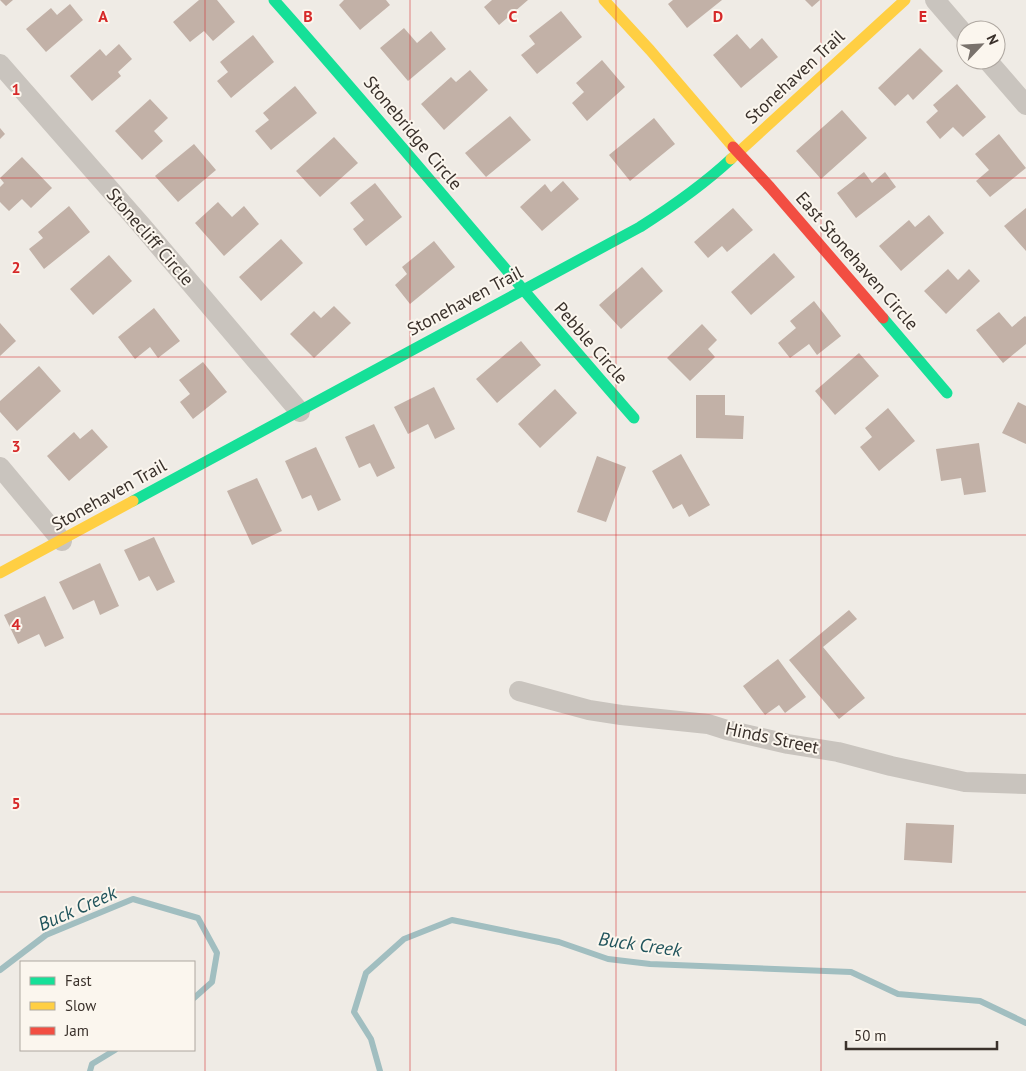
<svg xmlns="http://www.w3.org/2000/svg" width="1026" height="1071" font-family="'PT Sans',sans-serif">
	<style>
		.lines { fill: none; stroke-linecap: round; stroke-linejoin: round }
		.stream { stroke: #a1bec0; stroke-width: 6 }
		.building { fill: #c2b1a7 }
		.street { stroke: #c9c4be; stroke-width: 20 }
		.fast { stroke: #16e098; stroke-width: 11 }
		.slow { stroke: #ffcf43; stroke-width: 11 }
		.jam { stroke: #f24e42; stroke-width: 11 }
		.grid { fill: none; stroke: #d62828; stroke-width: 1; stroke-opacity: 0.55 }
		.labels { text-anchor: middle; stroke-width: 4; stroke-linejoin: round; paint-order: stroke }
		.street-label { font-size: 18px; fill: #3a312b; stroke: #fbf6ee }
		.water-label { font-size: 19px; font-style: italic; fill: #21545c; stroke: #fbf6ee }
		.grid-label { font-size: 16px; text-anchor: middle; font-weight: bold; fill: #d62828; stroke: #fbf6ee; stroke-width: 4; stroke-linejoin: round; paint-order: stroke }
	</style>
	<rect width="100%" height="100%" fill="#efebe5"/>
	<g class="lines">
		<path class="stream" d="M0 970 46 935 133 899 198 918 217 953 212 982 194 998
			M90 1071 92 1064 115 1050
			M380 1071 371 1039 354 1012 366 973 404 939 452 920 559 942 608 959 650 964 851 972 898 994 980 1001 1026 1023"/>
	</g>
	<path class="building" d="M0 0H13L6 6Z
		M199 0H217L235 22 213 41 204 31 190 42 173 22Z
		M344 0H386L390 5 360 30 339 5Z
		M492 0H528L499 25 484 7Z
		M673 0H722L687 28 668 4Z
		M805 0H820L812 7Z
		M70 4 83 20 46 52 26 29 51 8 57 15Z
		M561 11 582 37 537 74 521 55 535 44 529 36Z
		M404 28 417 43 431 31 446 49 408 81 380 48Z
		M737 34 750 49 762 38 778 57 741 88 713 55Z
		M253 35 274 62 231 98 217 81 228 72 220 62Z
		M119 44 132 59 118 72 121 76 92 101 70 76 100 49 106 56Z
		M920 48 943 71 913 100 908 94 895 106 878 88Z
		M602 60 625 87 587 121 572 103 584 92 576 83Z
		M470 70 488 90 444 130 421 104 451 77 456 82Z
		M957 84 986 117 963 137 953 127 940 139 926 122 938 111 933 105Z
		M295 86 317 113 271 150 255 131 269 120 263 113Z
		M150 99 168 118 154 131 163 141 142 160 115 131Z
		M842 110 867 138 821 179 796 151Z
		M510 116 531 140 486 177 465 153Z
		M654 118 675 144 630 181 609 155Z
		M0 128 5 134 0 139Z
		M999 134 1026 168 990 197 976 181 989 170 975 154Z
		M334 137 358 163 320 197 296 171Z
		M194 144 216 170 178 202 155 176Z
		M22 157 52 188 31 208 22 199 9 211 0 202V187L4 183 0 178Z
		M864 172 872 183 885 172 896 187 856 218 837 193Z
		M563 181 579 199 542 231 520 207 545 184 551 192Z
		M375 183 402 217 366 246 353 229 364 220 350 203Z
		M218 202 232 217 244 206 259 224 224 256 195 223Z
		M69 206 90 232 44 269 29 249 43 238 38 232Z
		M733 208 753 230 727 252 722 246 708 258 694 242Z
		M1026 208V251L1004 226Z
		M929 215 944 233 901 271 879 246 909 220 915 227Z
		M281 239 303 263 261 301 239 277Z
		M434 241 455 267 410 304 395 285 407 274 402 267Z
		M774 253 795 277 751 315 731 292Z
		M109 255 132 281 93 315 70 289Z
		M642 267 663 291 621 329 599 305Z
		M948 269 958 280 969 269 980 281 946 314 924 291Z
		M814 301 841 336 817 355 809 344 790 358 778 343 796 328 790 321Z
		M334 306 351 323 314 358 290 334 314 311 321 318Z
		M154 308 180 341 158 358 150 347 135 359 118 337Z
		M999 312 1012 327 1025 316 1026 317V344L1003 363 976 330Z
		M0 323 16 341 0 356Z
		M702 324 717 340 708 349 715 357 690 381 667 358Z
		M521 341 541 365 497 403 476 379Z
		M859 353 879 376 835 415 815 391Z
		M203 362 227 392 193 419 180 402 190 394 179 380Z
		M39 366 61 391 17 431 0 412V401Z
		M434 387 455 429 435 439 428 424 408 434 394 407Z
		M555 389 577 413 540 448 518 424Z
		M696 395H725V415L744 416 743 439 696 438Z
		M1018 402 1026 406V444L1002 433Z
		M888 408 915 441 879 471 860 447 872 437 865 428Z
		M374 424 395 468 377 477 370 463 359 468 345 437Z
		M92 429 108 447 69 481 47 456 74 432 80 439Z
		M979 443 986 492 964 495 961 478 941 481 936 449Z
		M316 447 341 500 318 511 311 495 302 499 285 461Z
		M681 454 710 505 689 517 682 504 673 509 652 471Z
		M597 456 626 467 606 522 577 512Z
		M257 478 282 531 252 545 227 491Z
		M154 537 175 582 157 591 149 576 139 581 124 550Z
		M100 563 119 606 100 615 94 600 73 610 59 582Z
		M45 596 64 638 45 647 39 634 18 644 4 615Z
		M849 610 857 619 823 647 865 698 839 719 789 660Z
		M778 659 806 697 785 713 779 705 765 715 743 686Z
		M906 823 954 825 952 863 904 860Z"/>
	<g class="lines">
		<path class="street" d="M935 0 966 36
			M987 60 1026 105
			M0 64 142 226 300 412
			M0 467 62 541
			M519 691 589 710 621 715 708 724 727 730 788 744 838 752 891 766 965 782 1026 784"/>
		<path class="fast" d="M274 0C396 137 513 280 634 418
			M883 318 947 393
			M133 501 640 227C673 206 702 186 731 159"/>
		<path class="slow" d="M604 0 650 50 733 147
			M731 159 905 0
			M0 573 133 501"/>
		<path class="jam" d="M733 147 770 187 883 318"/>
	</g>
	<path class="grid" d="M205 0V1071M410 0V1071M616 0V1071M821 0V1071M0 178H1026M0 357H1026M0 535H1026M0 714H1026M0 892H1026"/>
	<g class="labels">
		<g class="street-label">
			<text transform="translate(795 77) rotate(-43)" y="6">Stonehaven Trail</text>
			<text transform="translate(413 133) rotate(50)" y="6">Stonebridge Circle</text>
			<text transform="translate(150 237) rotate(49)" y="6">Stonecliff Circle</text>
			<text transform="translate(857 261) rotate(49)" y="6">East Stonehaven Circle</text>
			<text transform="translate(465 301) rotate(-28)" y="6">Stonehaven Trail</text>
			<text transform="translate(591 343) rotate(49)" y="6">Pebble Circle</text>
			<text transform="translate(109 495) rotate(-29)" y="6">Stonehaven Trail</text>
			<text transform="translate(772 738) rotate(12)" y="6">Hinds Street</text>
		</g>
		<g class="water-label">
			<text transform="translate(77 908) rotate(-24)" y="7">Buck Creek</text>
			<text transform="translate(640 944) rotate(8)" y="7">Buck Creek</text>
		</g>
	</g>
	<g class="grid-label">
		<text x="103" y="22">A</text>
		<text x="308" y="22">B</text>
		<text x="513" y="22">C</text>
		<text x="718" y="22">D</text>
		<text x="923" y="22">E</text>
		<text x="16" y="95">1</text>
		<text x="16" y="273">2</text>
		<text x="16" y="452">3</text>
		<text x="16" y="630">4</text>
		<text x="16" y="809">5</text>
	</g>
	<rect x="20" y="961" width="175" height="90" fill="#fbf6ee" stroke="#aea7a0"/>
	<rect x="30" y="977" width="25" height="8" fill="#16e098" stroke="#aea7a0"/>
	<text x="65" y="986" font-size="15" fill="#3a312b">Fast</text>
	<rect x="30" y="1002" width="25" height="8" fill="#ffcf43" stroke="#aea7a0"/>
	<text x="65" y="1011" font-size="15" fill="#3a312b">Slow</text>
	<rect x="30" y="1027" width="25" height="8" fill="#f24e42" stroke="#aea7a0"/>
	<text x="65" y="1036" font-size="15" fill="#3a312b">Jam</text>
	<g transform="translate(981 45) rotate(65)"><circle r="24" fill="#fbf6ee" stroke="#aea7a0"/>
	<path d="M0-4L9 19L0 12L-9 19Z" fill="#79726c"/>
	<text y="-8" font-size="14" font-weight="bold" text-anchor="middle" fill="#3a312b">N</text>
	</g>
	<path d="M846 1041v8h151v-8" fill="none" stroke="#3a312b" stroke-width="2.5"/>
	<text x="854" y="1041" font-size="15" fill="#3a312b" stroke="#fbf6ee" stroke-width="4" paint-order="stroke">50 m</text>
</svg>
